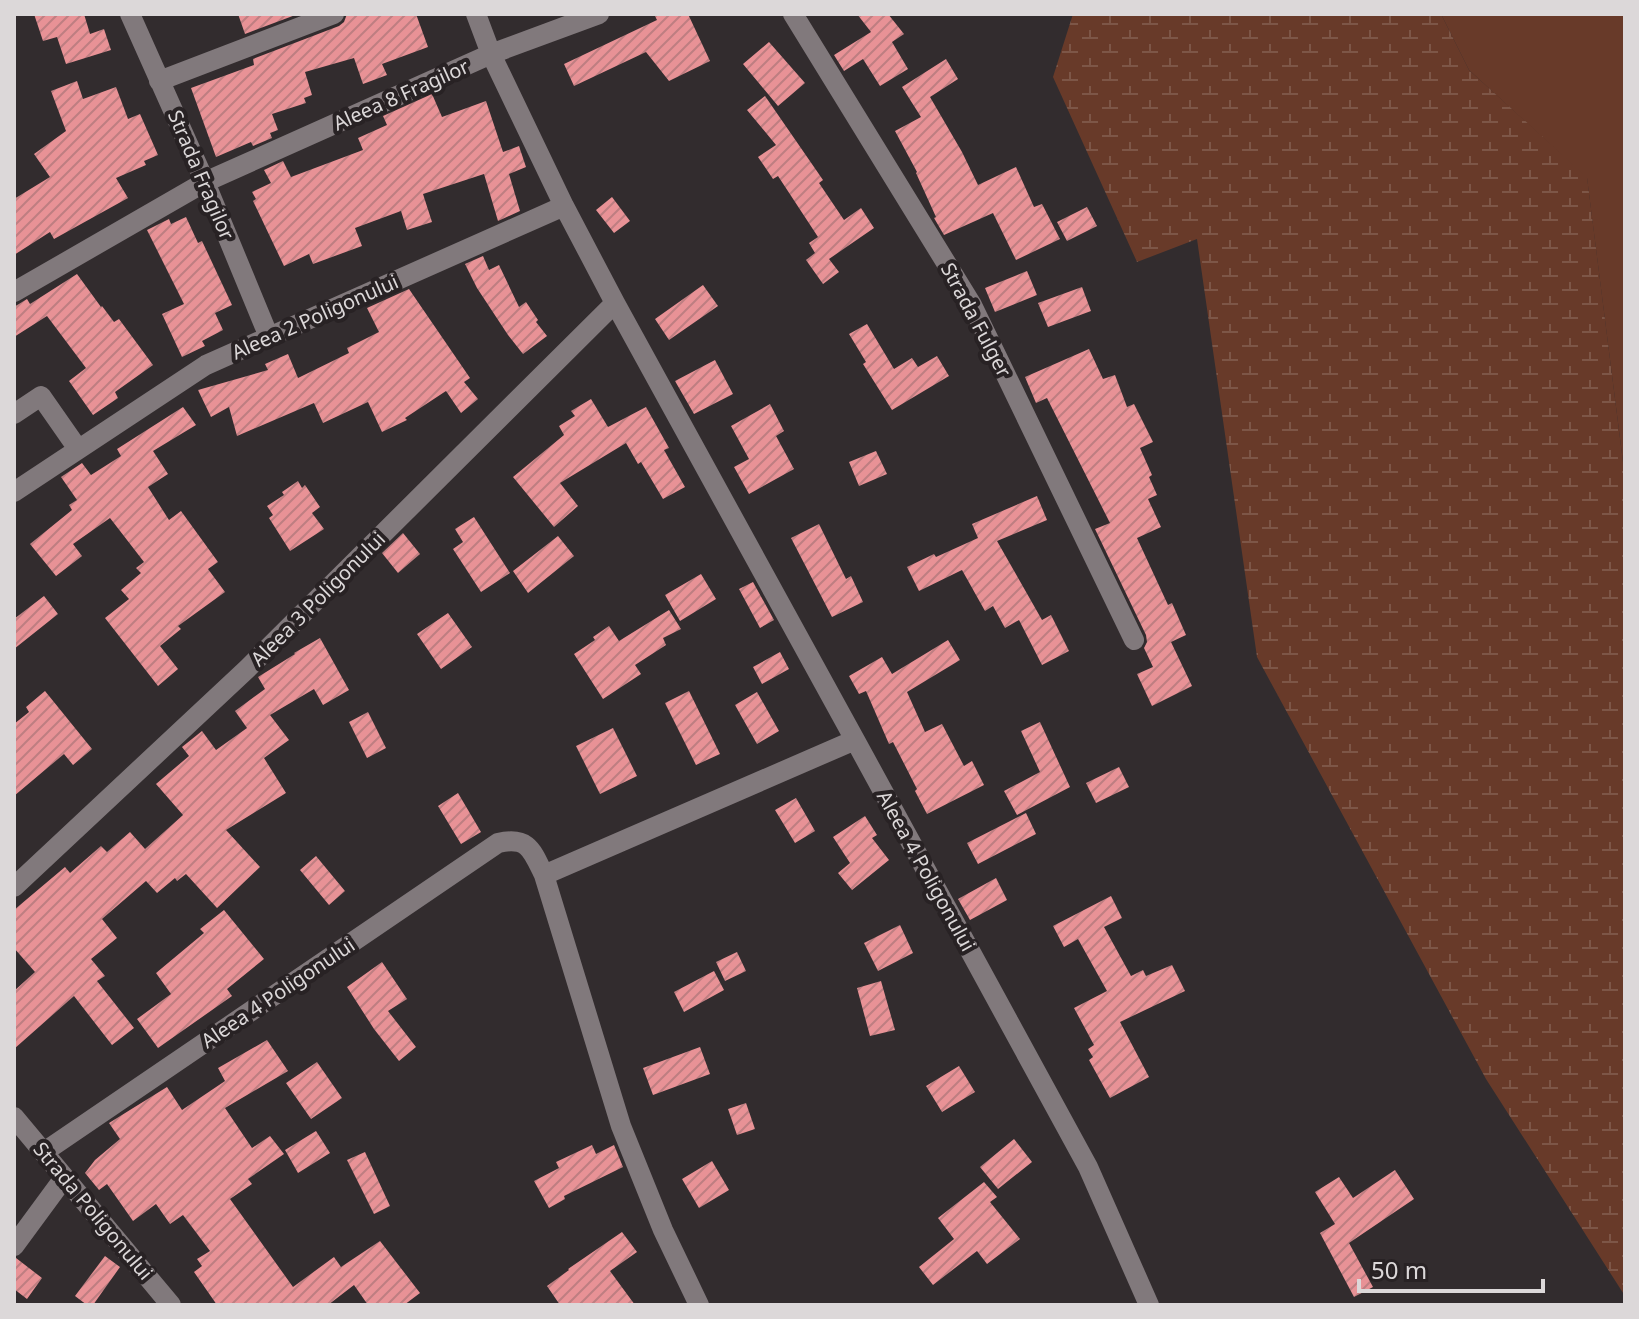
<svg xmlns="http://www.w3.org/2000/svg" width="1639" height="1319" font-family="'Noto Sans',sans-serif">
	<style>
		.green { fill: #683a29 }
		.wetland { fill: url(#wetland-marsh) }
		.building { fill: url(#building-hatch) }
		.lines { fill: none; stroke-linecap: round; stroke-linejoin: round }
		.minor { stroke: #81797c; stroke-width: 20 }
		.labels { text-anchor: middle; stroke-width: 8; stroke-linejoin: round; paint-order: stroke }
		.street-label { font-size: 20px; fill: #dcd8d9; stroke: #282224 }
	</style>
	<defs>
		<pattern id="wetland-marsh" width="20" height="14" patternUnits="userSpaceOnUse" patternTransform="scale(2)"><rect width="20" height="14" fill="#683a29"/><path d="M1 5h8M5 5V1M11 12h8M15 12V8" fill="none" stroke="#7d5647"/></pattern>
		<pattern id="building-hatch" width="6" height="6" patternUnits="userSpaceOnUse" patternTransform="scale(2)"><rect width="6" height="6" fill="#e89296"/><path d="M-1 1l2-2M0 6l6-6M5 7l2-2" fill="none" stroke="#be7e81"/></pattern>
	</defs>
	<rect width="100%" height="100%" fill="#322c2e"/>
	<path class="green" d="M1441 14H1625V478L1587 178 1469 70Z"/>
	<path class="wetland" d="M1073 14H1441L1469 70 1587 177 1625 478V1296L1486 1079 1257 657 1197 239 1137 262 1053 77Z"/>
	<path class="building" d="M34 14H84L90 34 104 29 111 50 66 64 57 37 43 41Z
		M238 14H298L245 34Z
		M347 14H416L428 47 382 64 387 75 363 84 354 58 305 72 312 95 304 98 306 103 272 114 278 130 270 133 272 138 253 146 251 142 216 157 191 88 254 65 253 59 339 26 344 22Z
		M654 14H688L710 61 669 81 646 52 574 86 564 64 657 20Z
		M857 14H888L904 34 892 42 908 69 880 86 863 59 844 71 834 55 871 32Z
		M769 42 805 83 778 106 743 64Z
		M946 59 958 79 930 97 962 152 978 185 1016 167 1034 207 1042 204 1060 239 1016 260 993 213 944 235 934 218 936 217 916 173 917 172 895 131 921 117 902 87Z
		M77 81 83 99 116 87 128 119 140 114 158 155 144 161 146 165 116 178 128 198 54 239 50 232 14 255V199L50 177 34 154 66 131 51 91Z
		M432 94 442 117 486 101 503 152 519 146 526 167 509 174 520 211 498 221 484 174 423 194 432 222 407 230 401 211 355 228 362 246 313 264 309 254 284 266 253 201 256 199 252 192 271 183 264 170 283 161 291 177 363 150 358 138 387 125 383 116Z
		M765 96 823 180 819 183 844 220 861 208 874 228 829 259 839 272 823 284 806 260 815 253 809 243 818 237 778 176 773 179 758 157 776 145 747 110Z
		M612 197 630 221 614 233 596 210Z
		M1087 207 1097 226 1067 241 1057 222Z
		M186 217 198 243 202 241 232 305 215 313 223 330 202 341 205 346 182 357 162 314 184 304 147 230 169 219 171 224Z
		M483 256 489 270 499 265 519 307 526 302 538 320 536 322 547 336 523 354 508 335 477 288 465 264Z
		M1027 271 1037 295 995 312 985 288Z
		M77 274 101 307 102 306 114 322 119 319 153 365 115 392 118 398 93 415 69 381 86 368 47 316 14 337V307L27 299 30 304Z
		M703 285 718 306 669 340 655 319Z
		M1082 287 1091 311 1048 327 1038 303Z
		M409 289 470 378 464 382 478 399 461 413 446 391 405 418 407 420 382 432 368 402 323 423 314 403 237 436 229 407 211 417 198 390 268 370 265 364 288 354 298 378 349 353 347 348 379 332 367 308Z
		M867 324 894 369 912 358 918 367 937 356 949 376 892 410 863 364 866 362 849 334Z
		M1089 349 1103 379 1115 375 1127 407 1134 404 1153 442 1140 448 1152 475 1149 477 1157 495 1148 499 1161 527 1137 538 1168 605 1172 603 1186 635 1171 642 1192 686 1152 706 1137 674 1153 667 1144 648 1147 642 1146 635 1095 529 1110 523 1047 398 1036 403 1025 377Z
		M715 360 733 394 694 414 675 381Z
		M591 399 608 427 646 407 669 448 664 450 685 487 663 499 641 462 638 464 626 443 560 483 578 506 554 527 513 477 564 435 559 426 575 416 571 411Z
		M770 404 784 431 776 436 794 469 749 494 734 467 749 459 731 426Z
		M183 407 196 425 153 451 168 474 148 487 169 520 181 511 218 562 208 569 225 592 178 626 181 629 160 646 178 669 158 686 105 618 129 599 121 590 141 573 136 568 144 562 110 518 73 544 82 556 56 576 30 544 72 510 69 505 77 500 61 477 82 463 91 475 121 456 117 449Z
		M876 451 887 474 859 486 849 462Z
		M298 481 302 488 305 485 320 507 312 513 324 529 290 551 269 518 273 515 267 506 284 495 282 492Z
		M1037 496 1047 520 997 541 1042 620 1051 615 1069 651 1042 665 1019 620 1005 628 993 606 985 611 962 570 919 591 907 567 934 554 936 557 978 538 972 524Z
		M474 517 510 573 481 592 453 549 463 542 455 529Z
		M819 524 846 579 851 576 863 602 832 617 791 538Z
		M403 533 420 554 398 573 382 553Z
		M558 536 574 556 528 593 513 571Z
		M701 574 716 599 680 621 665 595Z
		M753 582 774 620 760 628 739 589Z
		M44 596 58 614 14 649V619Z
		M669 610 681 629 663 638 666 645 635 665 641 674 603 699 574 654 595 640 593 637 609 626 619 641Z
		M448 613 472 647 441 669 417 634Z
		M320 638 349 690 323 705 314 689 270 715 289 740 264 758 286 793 226 830 260 867 217 908 186 874 177 881 175 878 157 893 146 881 102 919 117 938 91 959 105 976 97 981 134 1028 112 1045 74 996 14 1049V991L35 972 14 948V910L65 867 70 873 101 846 107 852 130 832 145 849 183 815 156 784 189 756 182 747 202 731 216 750 247 728 235 711 265 689 258 677 295 654 294 653Z
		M948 640 960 660 907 692 925 732 942 724 964 766 972 761 984 785 927 814 915 791 917 789 893 742 889 744 866 691 859 694 849 676 882 657 892 674Z
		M780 652 789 669 762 684 753 667Z
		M45 691 92 749 73 765 64 754 14 796V724L29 712 26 707Z
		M689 691 720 754 696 765 665 703Z
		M757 692 779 731 757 744 735 705Z
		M368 712 386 748 367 758 349 722Z
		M1040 722 1070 787 1017 815 1004 791 1040 772 1021 731Z
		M613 728 637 776 600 794 576 746Z
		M1119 767 1129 787 1096 803 1086 783Z
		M458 793 481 832 461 844 438 806Z
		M796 798 815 831 795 843 775 810Z
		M1026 813 1036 834 978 864 967 843Z
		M865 816 877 835 872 838 889 860 852 890 838 873 850 863 833 837Z
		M316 856 345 891 329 905 300 870Z
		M996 878 1007 900 970 920 958 899Z
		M1111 896 1122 918 1104 927 1131 976 1143 970 1146 976 1172 965 1185 991 1120 1022 1149 1077 1110 1098 1089 1060 1093 1057 1088 1049 1094 1045 1074 1008 1107 991 1078 939 1064 947 1053 926Z
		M224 910 264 959 227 989 232 996 158 1048 137 1019 171 994 156 973 204 933 200 929Z
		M900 925 913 953 878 971 864 943Z
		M737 952 746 971 725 981 716 962Z
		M382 962 407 999 388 1011 416 1047 399 1061 374 1029 347 987Z
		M714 971 724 990 684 1012 674 992Z
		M881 981 895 1030 870 1036 857 988Z
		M267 1040 288 1071 225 1108 252 1148 270 1136 284 1154 248 1179 252 1184 230 1199 293 1287 334 1257 341 1267 380 1241 420 1293 404 1305H368L354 1285 328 1305H217L194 1272 202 1266 197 1259 210 1251 183 1215 170 1224 156 1204 133 1221 107 1184 99 1190 85 1173 95 1160 120 1139 109 1123 167 1087 182 1110 225 1081 218 1068Z
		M700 1047 710 1074 653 1095 643 1068Z
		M317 1062 342 1098 311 1119 286 1083Z
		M959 1066 975 1092 942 1112 926 1086Z
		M746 1103 755 1129 737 1135 728 1109Z
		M316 1131 330 1153 298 1173 285 1150Z
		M1014 1139 1032 1162 998 1189 980 1167Z
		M592 1145 596 1154 614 1145 623 1167 564 1196 565 1199 549 1208 534 1181 559 1168 556 1162Z
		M365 1152 390 1206 374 1214 347 1160Z
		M712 1161 729 1190 699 1208 682 1179Z
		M1395 1170 1414 1199 1349 1243 1373 1287 1354 1297 1320 1233 1335 1224 1315 1192 1339 1177 1353 1198Z
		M984 1182 997 1197 990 1202 1020 1239 987 1264 977 1251 933 1285 919 1267 954 1239 938 1218Z
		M622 1232 637 1252 610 1271 635 1305H560L547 1286 569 1270 568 1269Z
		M105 1256 120 1267 93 1305H87L75 1296Z
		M16 1258 42 1278 27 1299 14 1289V1259Z"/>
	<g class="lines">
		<path class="minor" d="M130 14 205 182 269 337
			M476 14 491 54 564 206 615 303 855 740
			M793 14 972 305 1134 640
			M159 81 334 14
			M14 292 205 182 491 54 599 14
			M14 414 41 396 78 449
			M14 492 206 365 564 206
			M544 875 855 740 1088 1167 1149 1305
			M14 887 247 669 615 303
			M14 1117 171 1305
			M44 1152 498 843C528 836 532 850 544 875L621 1126 663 1230 699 1305
			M14 1246 64 1178"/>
	</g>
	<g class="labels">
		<g class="street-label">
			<text transform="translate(401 95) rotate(-24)" y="7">Aleea 8 Fragilor</text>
			<text transform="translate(201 175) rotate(67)" y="7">Strada Fragilor</text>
			<text transform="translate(315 317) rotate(-24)" y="7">Aleea 2 Poligonului</text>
			<text transform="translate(976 320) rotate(62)" y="7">Strada Fulger</text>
			<text transform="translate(318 599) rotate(-45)" y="7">Aleea 3 Poligonului</text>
			<text transform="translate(926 871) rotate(61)" y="7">Aleea 4 Poligonului</text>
			<text transform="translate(278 993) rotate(-34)" y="7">Aleea 4 Poligonului</text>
			<text transform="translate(93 1211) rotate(50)" y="7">Strada Poligonului</text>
		</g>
	</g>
	<rect width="1639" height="1319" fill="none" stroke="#dcd8d9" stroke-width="32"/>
	<path d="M1359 1279v12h184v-12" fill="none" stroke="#dcd8d9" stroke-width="4"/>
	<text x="1371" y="1279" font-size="24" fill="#dcd8d9" stroke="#282224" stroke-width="6" paint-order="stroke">50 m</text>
</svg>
